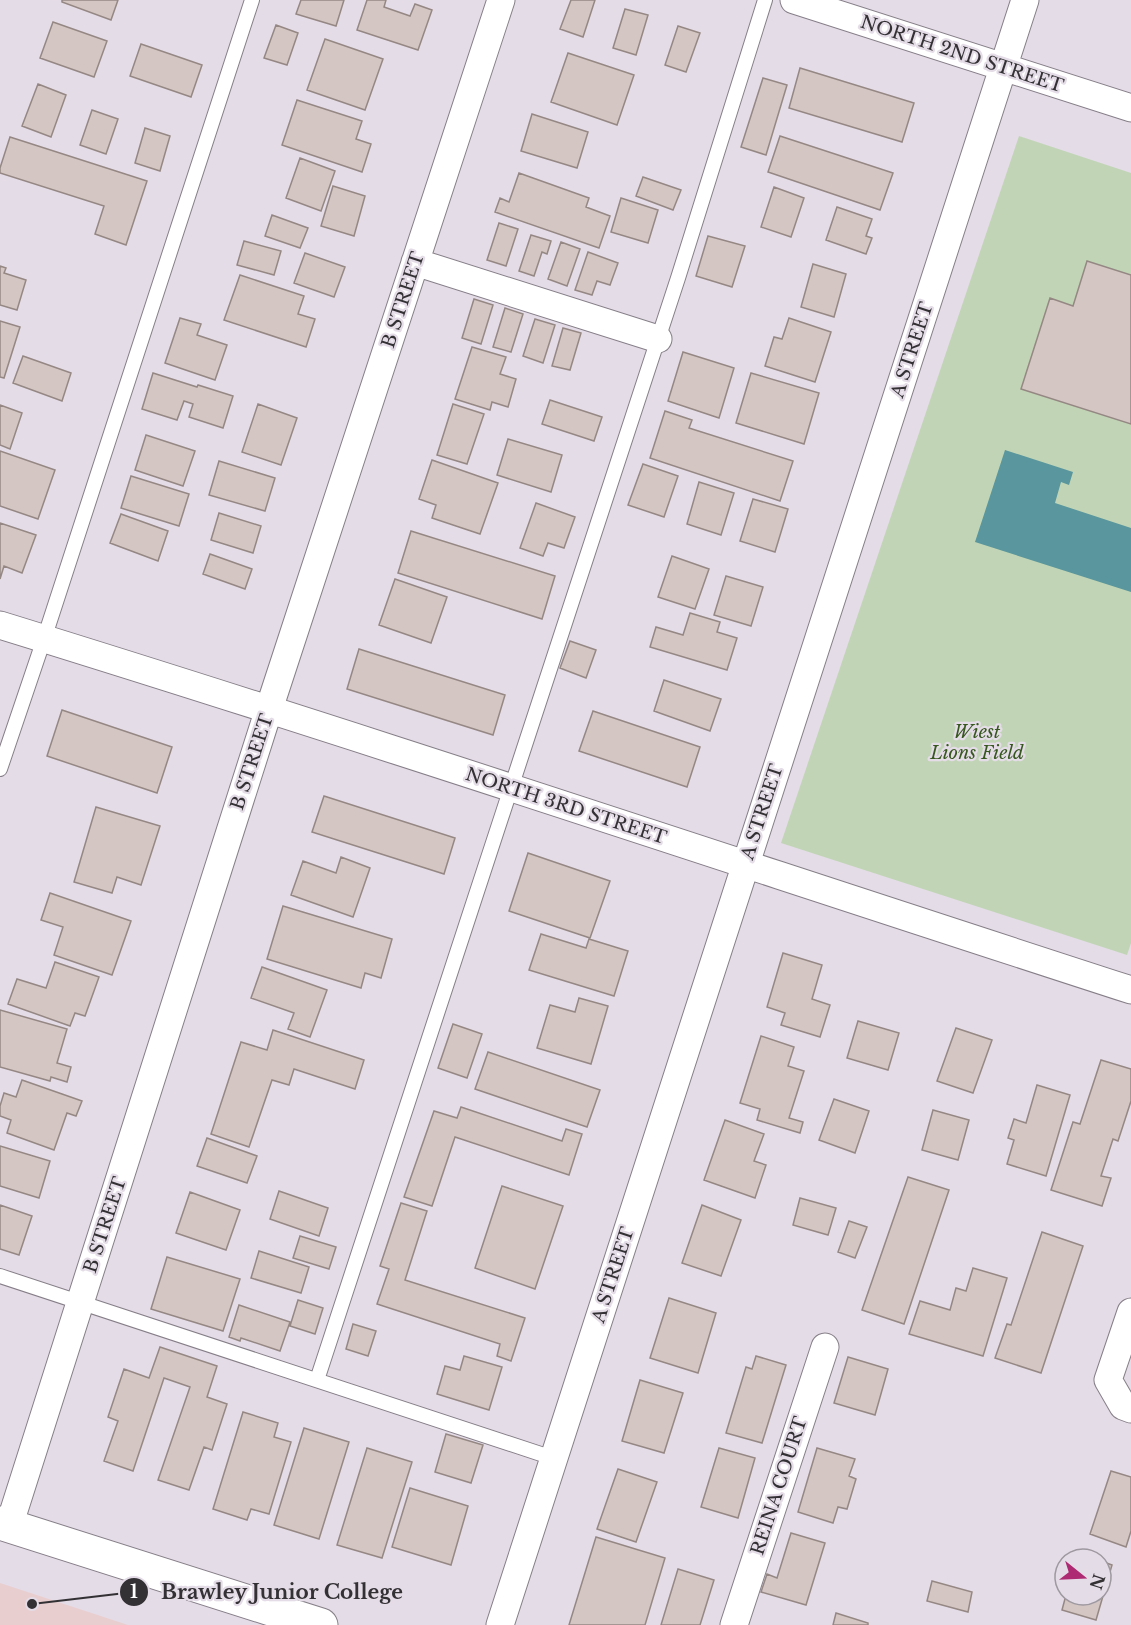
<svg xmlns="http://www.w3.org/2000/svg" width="1131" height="1625" font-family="'Libre Baskerville',serif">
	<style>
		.education { fill: #e9cecf }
		.green { fill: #c1d5b6 }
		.water { fill: #5a969d }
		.building { fill: #d4c6c2; stroke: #958884; stroke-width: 1.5 }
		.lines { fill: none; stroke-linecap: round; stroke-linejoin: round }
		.lane-casing { stroke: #867f88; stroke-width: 16 }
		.street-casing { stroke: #867f88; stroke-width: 29 }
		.secondary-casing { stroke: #867f88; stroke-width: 35 }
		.lane { stroke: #fff; stroke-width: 14 }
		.street { stroke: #fff; stroke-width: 27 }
		.secondary { stroke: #fff; stroke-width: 33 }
		.labels { text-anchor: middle; stroke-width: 4.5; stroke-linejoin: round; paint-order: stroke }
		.street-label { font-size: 18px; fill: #343135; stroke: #e4dce7 }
		.park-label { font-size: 18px; font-style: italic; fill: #36571e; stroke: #e4dce7 }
		.leader { fill: none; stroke: #343135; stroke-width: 2 }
		.callout-dot { fill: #343135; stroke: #e4dce7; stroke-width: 2 }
		.mark-label { font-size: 18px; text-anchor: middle; font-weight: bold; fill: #fff }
		.callout-label { font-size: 20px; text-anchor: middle; font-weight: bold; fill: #343135; stroke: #e4dce7; stroke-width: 4.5; stroke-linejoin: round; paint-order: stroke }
	</style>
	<rect width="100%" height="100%" fill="#e4dce7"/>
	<path class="education" d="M0 1583 128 1625H0Z"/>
	<path class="green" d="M1019 136 1131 173V943L1127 955 781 843Z"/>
	<path class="water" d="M1005 450 1073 472 1069 485 1061 482 1055 503 1131 528V592L975 542Z"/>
	<path class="building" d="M62 0H118L111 20 62 2Z
		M301 0H344L336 26 296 14Z
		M367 0H386L384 7 410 16 415 4 432 10 418 50 357 30Z
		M571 0H595L583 37 560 29Z
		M625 9 648 15 636 55 613 48Z
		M53 22 107 41 94 77 40 58Z
		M276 25 298 33 287 65 264 58Z
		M678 26 700 33 686 72 665 65Z
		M325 39 383 59 365 110 307 90Z
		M141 44 202 65 191 97 130 76Z
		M568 53 634 75 617 125 551 102Z
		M800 68 914 103 902 142 789 108Z
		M763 78 787 85 766 155 741 147Z
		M38 84 66 95 51 137 22 126Z
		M297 100 362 121 356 139 371 144 362 172 282 145Z
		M92 110 118 119 106 154 80 145Z
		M532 114 588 132 577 168 521 151Z
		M145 128 170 136 160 171 135 163Z
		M780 136 893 173 880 210 768 172Z
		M10 137 147 181 126 245 95 234 104 206 0 173V168Z
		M300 158 335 171 321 211 286 198Z
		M519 173 589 198 586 207 610 216 599 248 495 212 500 198 509 202Z
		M643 177 681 190 673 210 636 196Z
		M333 186 365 196 354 236 321 226Z
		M774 187 804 198 791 237 761 227Z
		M621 198 658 210 648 243 611 232Z
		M837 207 872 219 866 236 872 238 866 254 826 240Z
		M272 215 308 228 300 248 265 236Z
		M499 223 518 229 506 266 487 260Z
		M531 235 551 241 547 254 542 252 534 276 519 271Z
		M708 236 745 246 732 287 696 276Z
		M244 241 281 251 274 275 237 265Z
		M561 242 580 249 567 286 548 279Z
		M588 252 618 263 610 285 597 281 592 295 575 290Z
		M305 253 345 267 334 297 294 283Z
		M1087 261 1131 275V424L1021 389 1050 298 1073 306Z
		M813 264 846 274 834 317 801 307Z
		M0 266 6 268 4 273 26 280 17 310 0 305Z
		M240 275 304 296 298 314 315 319 306 347 224 320Z
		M474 299 493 305 481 344 462 338Z
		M505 308 523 314 511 352 493 347Z
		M180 318 201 324 197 335 227 345 215 380 165 363Z
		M789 318 831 332 815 382 765 366 774 337 782 339Z
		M535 319 555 325 543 363 523 356Z
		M0 321 20 327 4 378 0 377Z
		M563 328 581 333 570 370 552 366Z
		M472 347 506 357 500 374 516 379 508 407 492 402 490 410 455 399Z
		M683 352 734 368 719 418 668 401Z
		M23 356 71 373 62 401 13 383Z
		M153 373 197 387 198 385 233 396 223 428 189 417 193 404 184 401 177 420 142 409Z
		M751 373 819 393 804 444 736 423Z
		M550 400 602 417 594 441 542 424Z
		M258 404 297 418 281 465 242 452Z
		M453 404 484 414 467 464 437 455Z
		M0 405 22 413 10 449 0 445Z
		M665 411 692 420 689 428 793 461 780 501 650 458Z
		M146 435 195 451 183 486 135 470Z
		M508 439 562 455 551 492 497 475Z
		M0 451 55 470 38 519 0 506Z
		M432 460 498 483 480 534 432 518 436 505 419 499Z
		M219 461 275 478 265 511 209 495Z
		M643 464 678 476 664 517 628 505Z
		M131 476 189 494 179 526 121 508Z
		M699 482 734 493 721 535 687 524Z
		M753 499 788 509 775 552 740 541Z
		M536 503 575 517 564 548 548 543 543 556 520 548Z
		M219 513 261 526 253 553 211 540Z
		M121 514 168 531 158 561 110 543Z
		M0 523 36 535 22 573 4 566 0 579Z
		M411 531 555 576 542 619 398 573Z
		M210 554 252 569 245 589 203 574Z
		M672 556 709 569 695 609 658 597Z
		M726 576 763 587 751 626 714 615Z
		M395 579 447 597 431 643 379 625Z
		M690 613 720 622 717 632 737 638 727 670 650 647 656 627 683 635Z
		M570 641 596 650 586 678 560 668Z
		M359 649 505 695 493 735 347 689Z
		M664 680 721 699 710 731 654 711Z
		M62 710 172 747 157 793 47 756Z
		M593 711 700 747 687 787 579 751Z
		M324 796 455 838 444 874 312 832Z
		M96 807 160 826 141 885 117 877 112 893 74 882Z
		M528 853 610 881 590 938 509 911Z
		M341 857 370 868 353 917 291 895 303 861 336 873Z
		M50 893 131 921 112 975 54 955 63 927 41 920Z
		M283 906 392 939 381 978 365 973 361 988 267 959Z
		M541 934 586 948 589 939 628 951 614 996 529 970Z
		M783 953 822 965 812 999 830 1005 820 1037 781 1025 785 1013 767 1007Z
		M55 962 99 977 85 1016 75 1013 70 1026 8 1004 17 979 46 988Z
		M262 967 327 990 310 1037 288 1029 294 1013 251 998Z
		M579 998 608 1006 591 1064 537 1048 550 1005 575 1012Z
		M0 1010 67 1029 57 1063 71 1067 67 1082 51 1077 50 1081 0 1067Z
		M858 1021 899 1033 888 1070 847 1058Z
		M453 1024 482 1034 467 1078 438 1068Z
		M956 1028 992 1040 973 1093 937 1081Z
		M273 1030 364 1060 355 1089 294 1069 289 1085 272 1080 249 1147 211 1134 241 1042 267 1050Z
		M761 1036 794 1047 788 1066 804 1071 789 1118 803 1122 800 1133 757 1120 760 1109 740 1103Z
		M488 1052 600 1090 587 1127 475 1089Z
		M1101 1060 1131 1069V1101L1118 1141 1113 1139 1101 1176 1111 1178 1102 1206 1051 1190 1073 1122 1080 1124Z
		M22 1080 82 1101 76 1116 67 1113 54 1150 7 1133 11 1120 0 1116V1106L4 1093 16 1097Z
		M1037 1085 1070 1095 1046 1176 1007 1164 1014 1140 1008 1138 1014 1119 1026 1123Z
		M834 1099 869 1111 855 1153 819 1140Z
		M461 1107 562 1141 566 1129 582 1134 569 1175 455 1137 432 1206 404 1197 434 1111 457 1118Z
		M933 1110 969 1120 958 1160 922 1150Z
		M725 1120 764 1134 754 1161 766 1165 755 1198 704 1180Z
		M207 1138 257 1156 247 1183 197 1166Z
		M0 1146 50 1161 39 1198 0 1186Z
		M908 1177 949 1190 904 1324 862 1310Z
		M502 1186 563 1206 535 1289 475 1268Z
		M279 1191 328 1208 319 1236 270 1219Z
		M190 1192 240 1210 226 1250 176 1233Z
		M800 1198 836 1208 828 1235 793 1225Z
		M401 1203 427 1211 405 1280 525 1318 511 1361 497 1356 500 1344 377 1304 389 1269 380 1266Z
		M0 1205 32 1216 19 1255 0 1249Z
		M702 1205 741 1220 721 1276 682 1263Z
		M849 1221 867 1227 855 1258 838 1252Z
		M1042 1232 1083 1246 1041 1373 995 1358 1007 1324 1011 1325Z
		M300 1236 336 1247 329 1269 293 1258Z
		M259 1251 309 1267 301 1293 251 1278Z
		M167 1257 240 1279 223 1331 151 1309Z
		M973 1268 1007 1278 983 1356 909 1334 920 1301 950 1310 956 1288 966 1291Z
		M669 1298 716 1313 698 1373 650 1358Z
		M298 1300 323 1308 315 1334 290 1326Z
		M239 1305 290 1322 280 1351 241 1338 240 1341 229 1337Z
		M353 1324 376 1331 368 1356 346 1349Z
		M160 1347 217 1366 207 1397 227 1404 212 1450 204 1447 189 1490 158 1480 190 1387 164 1378 133 1471 104 1461 118 1421 108 1417 124 1369 149 1378Z
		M464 1356 502 1367 489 1410 437 1394 445 1366 460 1370Z
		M756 1356 786 1365 762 1443 726 1433 746 1367 752 1369Z
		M848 1357 888 1369 875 1415 834 1403Z
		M640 1380 683 1393 664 1453 622 1441Z
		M243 1412 278 1423 274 1437 291 1442 269 1514 251 1509 247 1520 213 1509Z
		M304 1428 349 1442 319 1539 274 1525Z
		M446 1434 483 1445 471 1483 435 1472Z
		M367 1448 412 1462 382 1558 337 1545Z
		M719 1448 755 1458 738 1518 701 1507Z
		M817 1448 855 1459 849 1476 856 1479 847 1509 838 1507 833 1523 798 1512Z
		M618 1469 657 1482 636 1542 597 1529Z
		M1111 1471 1131 1477V1531L1126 1547 1090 1534Z
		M410 1488 468 1506 451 1565 392 1547Z
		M791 1533 825 1543 806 1605 761 1592 767 1574 777 1578Z
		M596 1537 665 1558 645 1625H569Z
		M1101 1561 1112 1565 1096 1620 1062 1610 1066 1595H1101Z
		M678 1569 714 1580 700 1625H661Z
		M932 1581 972 1592 968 1612 927 1601Z
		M836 1613 868 1623V1625H833Z"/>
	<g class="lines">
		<defs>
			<path id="lane" d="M0 769 44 639 252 0
				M0 1276 553 1458
				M317 1380 678 278 765 0"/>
			<path id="street" d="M794 0 1131 108
				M415 262 658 339
				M0 625C379 742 754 868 1131 990
				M1131 1312 1108 1380 1123 1406 1131 1409
				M9 1526 269 709 501 0
				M500 1625 1025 0
				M734 1625 825 1347"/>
			<path id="secondary" d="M0 1523 321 1625"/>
		</defs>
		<use href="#lane" class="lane-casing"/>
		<use href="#street" class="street-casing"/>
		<use href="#secondary" class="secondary-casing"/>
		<use href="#lane" class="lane"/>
		<use href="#street" class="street"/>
		<use href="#secondary" class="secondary"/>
	</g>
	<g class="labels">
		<g class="street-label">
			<text transform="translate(962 54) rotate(18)" y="6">NORTH 2ND STREET</text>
			<text transform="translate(403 300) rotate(-72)" y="6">B STREET</text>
			<text transform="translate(912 350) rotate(-72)" y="6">A STREET</text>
			<text transform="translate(252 762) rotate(-72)" y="6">B STREET</text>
			<text transform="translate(566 806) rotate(18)" y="6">NORTH 3RD STREET</text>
			<text transform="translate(762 812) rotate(-72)" y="6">A STREET</text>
			<text transform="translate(105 1225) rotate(-72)" y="6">B STREET</text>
			<text transform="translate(613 1275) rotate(-72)" y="6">A STREET</text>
			<text transform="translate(779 1486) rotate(-72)" y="6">REINA COURT</text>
		</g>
		<g class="park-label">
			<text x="977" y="738">Wiest<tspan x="977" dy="21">Lions Field</tspan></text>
		</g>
	</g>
	<path class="leader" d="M32 1604L134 1592"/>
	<g class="callout-dot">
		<circle cx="32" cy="1604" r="6"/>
		<circle cx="134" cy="1592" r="15"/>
	</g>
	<g class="mark-label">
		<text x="134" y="1598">1</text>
	</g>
	<g class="callout-label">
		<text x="282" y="1599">Brawley Junior College</text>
	</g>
	<g transform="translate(1083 1577) rotate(108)"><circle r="28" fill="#e4dce7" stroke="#9e98a0" stroke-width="1.5"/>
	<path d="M0-4.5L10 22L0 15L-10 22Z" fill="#ae2a73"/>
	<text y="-9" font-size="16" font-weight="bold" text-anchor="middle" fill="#343135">N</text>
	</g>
</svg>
